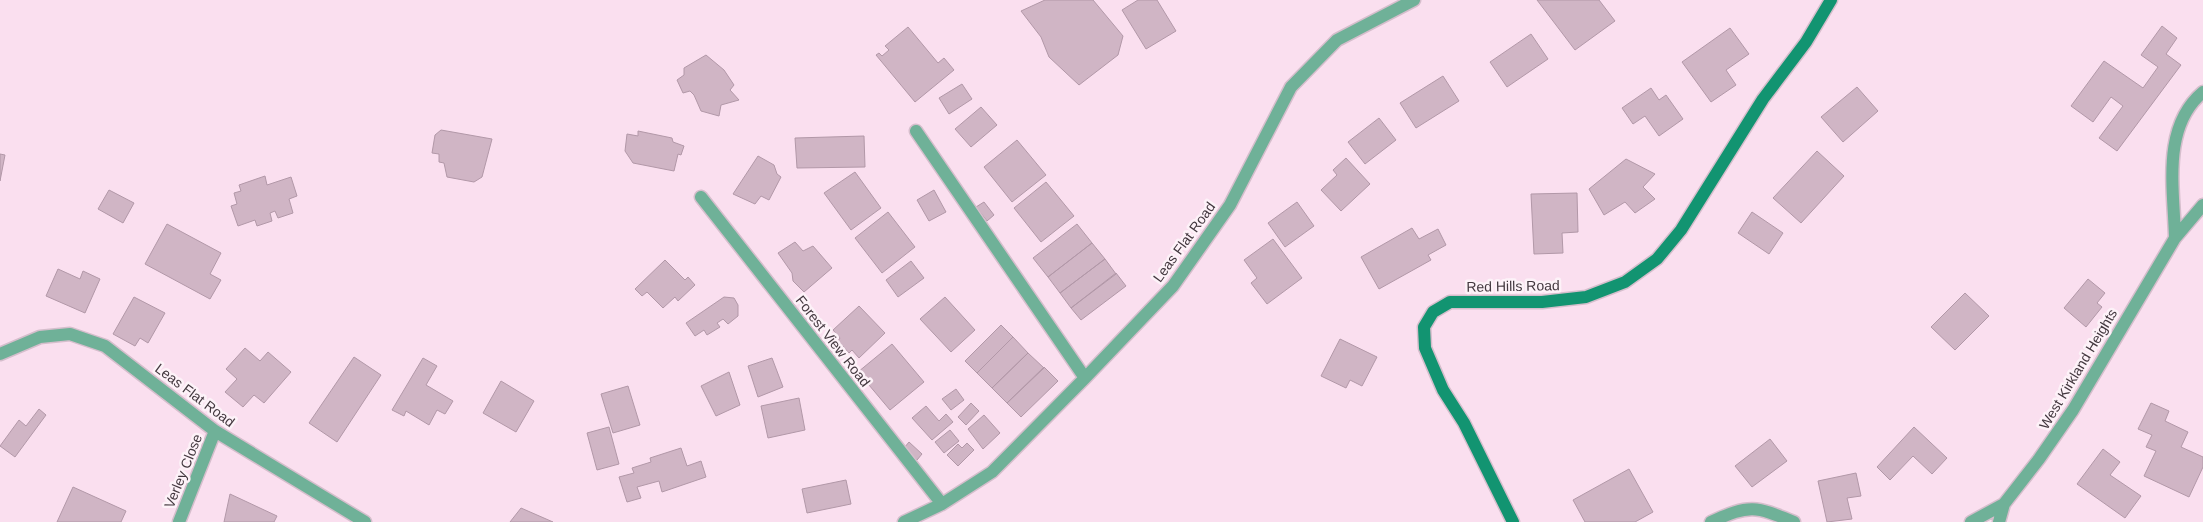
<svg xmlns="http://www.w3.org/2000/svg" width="2203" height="522" font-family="Arial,sans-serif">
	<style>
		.building { fill: #d0b5c5; stroke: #b298a8 }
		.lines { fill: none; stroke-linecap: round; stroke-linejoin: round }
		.minor-casing { stroke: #d5becc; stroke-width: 15 }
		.secondary-casing { stroke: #d5becc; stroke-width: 15 }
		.minor { stroke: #6fb198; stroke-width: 12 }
		.secondary { stroke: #129471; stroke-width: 12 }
		.labels { text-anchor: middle; stroke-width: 5; stroke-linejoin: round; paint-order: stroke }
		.street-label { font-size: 14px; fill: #43383f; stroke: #fdf2f8 }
	</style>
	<rect width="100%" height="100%" fill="#fadfef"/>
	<path class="building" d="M1045 0H1093L1123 36 1118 55 1079 85 1049 57 1041 37 1021 11Z
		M1138 0H1157L1176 31 1146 49 1122 10Z
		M1537 0H1599L1615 21 1575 50Z
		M2162 26 2177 38 2166 54 2181 65 2117 151 2099 138 2123 106 2111 97 2093 122 2071 106 2104 61 2143 88 2158 67 2141 55Z
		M908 27 938 63 944 58 954 70 915 102 876 55 879 53 882 56 889 50 885 46Z
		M1730 28 1749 54 1726 70 1736 85 1711 102 1682 62Z
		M1531 34 1548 59 1507 87 1490 62Z
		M706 55 724 70 734 85 730 90 739 100 721 105 719 116 701 111 694 95 690 91 683 93 677 80 684 75V68Z
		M1443 76 1459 101 1416 128 1400 103Z
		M962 84 972 99 949 114 939 98Z
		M1857 87 1878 111 1843 142 1821 117Z
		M1651 88 1659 100 1666 95 1683 119 1659 136 1645 116 1633 124 1622 108Z
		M981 107 997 125 971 147 955 129Z
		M1379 118 1396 140 1365 164 1348 142Z
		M441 130 492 139 482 177 474 182 447 177 444 163 439 162V154L432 153 435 135Z
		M638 131 672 138 673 142 684 146 681 155 678 154 674 171 633 163 625 151 627 134 638 136Z
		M864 136 865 167 797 168 795 138Z
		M1017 140 1046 175 1012 202 984 167Z
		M1817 151 1844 176 1801 223 1773 198Z
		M0 154 5 155 0 181Z
		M758 156 774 165 777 174 781 177 769 200 761 196 755 204 733 194Z
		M1346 158 1370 184 1341 211 1321 190 1337 175 1333 170Z
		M1626 159 1655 174 1643 187 1655 199 1635 213 1625 202 1604 215 1589 189Z
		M855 172 881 208 851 230 824 193Z
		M265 176 267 185 291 177 297 196 289 199 293 213 278 218 275 211 270 213 272 221 257 226 255 220 238 226 231 206 237 204 234 193 241 191 239 185Z
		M1046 182 1074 216 1041 242 1014 208Z
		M109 190 134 203 123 223 98 209Z
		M934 190 946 212 929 221 917 200Z
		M1577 193 1578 232 1562 233 1563 253 1534 254 1531 194Z
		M984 202 994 215 987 221 976 207Z
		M1297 202 1314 226 1285 247 1268 223Z
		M888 212 915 247 882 273 855 238Z
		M1752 212 1783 233 1769 254 1738 233Z
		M167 224 221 253 210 274 221 280 210 299 145 264Z
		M1077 224 1092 243 1048 277 1033 258Z
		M1412 228 1419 239 1438 229 1446 245 1428 255 1431 260 1379 289 1361 257Z
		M1273 239 1302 278 1267 304 1251 283 1257 278 1244 260Z
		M795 242 803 251 813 246 832 268 804 292 793 281 792 273 778 253Z
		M1092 243 1105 259 1060 293 1048 277Z
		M1105 259 1116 274 1071 308 1060 293Z
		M665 260 685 280 688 277 695 285 678 301 675 297 663 308 647 292 642 296 635 289Z
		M911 261 924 278 898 297 886 280Z
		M58 269 80 279 83 271 100 279 85 313 46 296Z
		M1116 273 1126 286 1081 320 1071 308Z
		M2088 279 2105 293 2097 303 2102 307 2086 327 2064 308Z
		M1965 293 1989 316 1955 350 1931 327Z
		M134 297 165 313 148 343 140 338 135 346 113 334Z
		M724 297 734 298 738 305V316L728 324 723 319 717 323 720 327 707 335 704 330 695 336 686 323Z
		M945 297 975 330 951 352 920 319Z
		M859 306 885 333 859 358 852 350 849 353 838 341 840 338 833 330Z
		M1001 325 1013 337 977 373 965 361Z
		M1013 337 1028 353 992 388 977 373Z
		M1340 339 1377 357 1362 386 1350 380 1346 388 1321 376Z
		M892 344 924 382 890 410 858 372Z
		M245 348 260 361 268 352 291 372 264 403 254 395 243 407 225 392 237 379 226 369Z
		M1028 353 1044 368 1007 403 992 388Z
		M354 357 381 375 337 442 309 423Z
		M423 358 437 366 426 385 453 401 445 414 437 410 429 425 406 411 404 416 392 410Z
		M772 358 783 387 758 397 748 366Z
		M1044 367 1058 381 1021 417 1007 403Z
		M729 372 740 405 716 416 701 386Z
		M501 381 534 401 516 432 483 413Z
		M628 386 640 425 613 433 601 394Z
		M956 389 964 400 951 410 942 399Z
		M799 398 805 430 768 438 761 406Z
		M971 403 979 411 966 425 958 417Z
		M2151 403 2169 411 2165 421 2188 432 2181 447 2203 457V467L2189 497 2144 476 2156 451 2146 447 2152 435 2138 429Z
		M926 406 939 421 946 414 953 422 932 440 912 418Z
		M39 409 46 415 15 457 0 446 19 420 26 426Z
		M984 415 1000 433 983 449 968 429Z
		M609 427 619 464 597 470 587 433Z
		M1914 427 1947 458 1932 474 1913 456 1890 480 1877 467Z
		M950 430 959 441 944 453 935 442Z
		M1770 439 1787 461 1752 487 1735 466Z
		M909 442 922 454 917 460 904 448Z
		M967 443 974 450 958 466 947 455 958 444 962 448Z
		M681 448 687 466 701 461 706 477 662 492 659 481 637 487 641 498 627 502 619 477 634 473 632 468 651 462 650 458Z
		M2103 449 2120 462 2110 475 2141 496 2125 518 2077 484Z
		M1629 469 1653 512 1635 522H1585L1573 500Z
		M1856 473 1861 496 1847 498 1852 519 1827 522 1818 481Z
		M846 480 851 504 807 513 802 489Z
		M73 487 126 511 121 522H57Z
		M230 494 277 516 274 522H224Z
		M521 508 553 522H510Z"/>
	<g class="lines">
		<defs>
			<path id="minor" d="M916 131 1085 378
				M701 197 942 504
				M2175 238C2174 190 2161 127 2203 92
				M0 354 40 337 70 334 105 346 215 431 365 522
				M179 522 215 431
				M904 522 942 504 992 472 1085 378 1173 286 1230 205 1291 87 1337 40 1414 0
				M1711 522C1750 504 1755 506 1794 522
				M1971 522 2004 504 2039 459 2073 410 2175 238 2203 205
				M1999 522 2004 504"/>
			<path id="secondary" d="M1513 522 1464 423 1443 390 1425 348 1424 327 1433 312 1450 302H1542L1586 297 1625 282 1657 259 1681 230 1763 99 1806 42 1831 0"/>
		</defs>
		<use href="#minor" class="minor-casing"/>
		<use href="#secondary" class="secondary-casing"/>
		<use href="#minor" class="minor"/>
		<use href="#secondary" class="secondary"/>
	</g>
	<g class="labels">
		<g class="street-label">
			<text transform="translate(1184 242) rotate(-54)" y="5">Leas Flat Road</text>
			<text transform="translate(1513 286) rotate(-1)" y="5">Red Hills Road</text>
			<text transform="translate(833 341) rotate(52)" y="5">Forest View Road</text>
			<text transform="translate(2078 369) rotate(-59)" y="5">West Kirkland Heights</text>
			<text transform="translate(195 395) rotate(37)" y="5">Leas Flat Road</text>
			<text transform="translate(183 471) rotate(-68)" y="5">Verley Close</text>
		</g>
	</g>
</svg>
